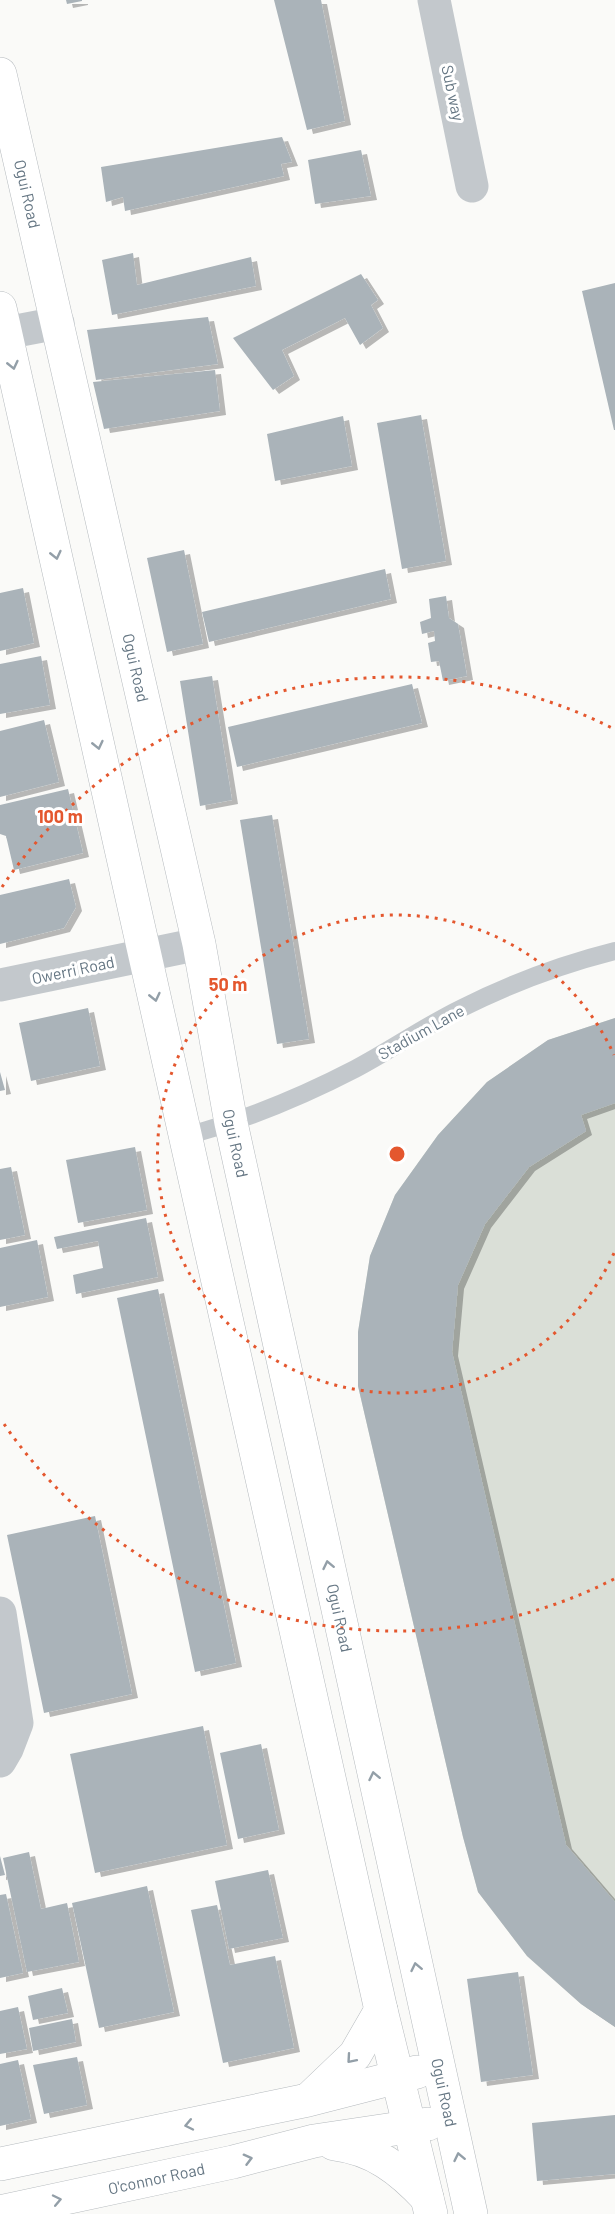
<svg xmlns="http://www.w3.org/2000/svg" width="615" height="2214" font-family="Barlow,sans-serif">
	<style>
		.green { fill: #dadfd7 }
		.building { fill: #aab3b9; filter: url(#shadow) }
		.lines { fill: none; stroke-linecap: round; stroke-linejoin: round }
		.primary-casing { stroke: #b5babe; stroke-width: 34 }
		.lane { stroke: #c3c8cc; stroke-width: 18 }
		.street { stroke: #c3c8cc; stroke-width: 33 }
		.primary { stroke: #fff; stroke-width: 33 }
		.oneway { stroke: #939fa8 }
		.ring { fill: none; stroke: #e4572e; stroke-width: 3; stroke-dasharray: 3 6 }
		.labels { text-anchor: middle; stroke-width: 6; stroke-linejoin: round; paint-order: stroke }
		.street-label { font-size: 16px; fill: #657683; stroke: #fff }
		.centre { fill: #e4572e; stroke: #fff; stroke-width: 3 }
		.ring-label { font-size: 18px; text-anchor: middle; font-weight: bold; fill: #e4572e; stroke: #fff; stroke-width: 6; stroke-linejoin: round; paint-order: stroke }
	</style>
	<defs>
		<filter id="shadow"><feDropShadow dx="6" dy="4" stdDeviation="0" flood-color="#0004"/></filter>
	</defs>
	<rect width="100%" height="100%" fill="#fafaf8"/>
	<path class="green" d="M615 1018V2027L581 2004 527 1956 478 1892 463 1837 358 1386V1332L370 1256 395 1195 438 1135 487 1082 548 1040Z"/>
	<path class="building" d="M66 0H82V1L67 4Z
		M274 0H321L345 121 307 130Z
		M282 137 292 162 281 164 284 176 125 211 123 197 106 202 101 167Z
		M361 150 371 196 315 204 308 160Z
		M133 253 137 285 251 257 256 286 112 315 102 260Z
		M361 274 378 300 371 305 383 328 360 345 345 318 282 350 294 376 273 390 233 338Z
		M615 283V430H614L582 291Z
		M208 317 218 364 96 380 87 330Z
		M215 370 220 411 104 429 93 382Z
		M421 415 446 561 402 569 377 423Z
		M343 416 352 466 275 481 267 434Z
		M184 550 203 644 167 652 147 558Z
		M385 569 391 599 209 642 202 612Z
		M23 588 34 643 0 651V593Z
		M446 596 449 618 458 624 467 676 443 681 439 661 431 662 428 643 435 641 434 631 422 634 420 622 431 618 429 599Z
		M41 656 50 705 0 714V664Z
		M212 676 232 800 200 806 180 681Z
		M412 684 422 723 237 767 228 727Z
		M44 720 59 782 0 797V731Z
		M68 789 83 853 14 870 6 836 0 834V805Z
		M272 815 309 1039 277 1044 240 820Z
		M69 879 76 907 64 928 0 944V895Z
		M88 1008 100 1066 31 1081 19 1023Z
		M615 1018V1103L581 1115 586 1131 529 1167 485 1224 458 1285 452 1352 566 1845 615 1902V2027L581 2004 527 1956 478 1892 463 1837 358 1386V1332L370 1256 395 1195 438 1135 487 1082 548 1040Z
		M0 1072 5 1090 0 1091Z
		M135 1147 147 1210 78 1223 66 1160Z
		M11 1167 25 1235 0 1240V1169Z
		M146 1218 158 1277 76 1294 73 1275 103 1268 98 1241 57 1249 54 1237Z
		M37 1240 48 1297 0 1307V1248Z
		M158 1289 236 1663 195 1672 117 1298Z
		M95 1516 132 1694 44 1713 7 1535Z
		M203 1726 227 1845 95 1873 70 1754Z
		M261 1744 279 1830 238 1839 220 1753Z
		M29 1852 41 1909 67 1903 79 1962 27 1972 3 1858Z
		M0 1856 5 1875 0 1876Z
		M268 1870 283 1938 229 1949 215 1881Z
		M147 1886 174 2012 99 2028 72 1903Z
		M6 1894 23 1973 0 1978V1895Z
		M217 1905 230 1965 275 1956 294 2048 223 2063 191 1910Z
		M518 1972 533 2075 481 2082 467 1979Z
		M62 1988 68 2013 33 2020 28 1996Z
		M18 2007 27 2049 0 2054V2011Z
		M72 2019 76 2042 33 2051 29 2028Z
		M77 2057 87 2105 44 2114 33 2065Z
		M18 2060 31 2119 0 2126V2064Z
		M615 2115V2174L537 2181 532 2123Z"/>
	<g class="lines">
		<defs>
			<g id="primary">
				<path id="s1" d="M0 74 199 944 231 1123 471 2214"/>
				<path d="M0 308 381 2010 431 2214"/>
				<path d="M311 2097 355 2055 381 2010"/>
				<path d="M334 2144C374 2149 400 2169 427 2198"/>
				<path d="M0 2164 308 2100 417 2072"/>
				<path id="s2" d="M0 2212 233 2162 314 2141 428 2124"/>
			</g>
		</defs>
		<use href="#primary" class="primary-casing"/>
		<path class="lane" d="M186 1136C245 1120 301 1097 355 1069 391 1050 425 1026 462 1008 510 984 563 964 615 951"/>
		<path class="street" d="M434 0 472 186
			M0 334 58 323
			M0 985 199 944
			M0 1613 17 1723 7 1749 0 1761"/>
		<use href="#primary" class="primary"/>
	</g>
	<defs><path id="oneway-chevron" d="M-2-3.5L2.5 0L-2 3.5" fill="none" stroke-width="1.6" stroke-linecap="round" stroke-linejoin="round" transform="scale(1.5)"/></defs>
	<g class="oneway">
		<use href="#oneway-chevron" transform="translate(13 365) rotate(77)"/>
		<use href="#oneway-chevron" transform="translate(56 555) rotate(77)"/>
		<use href="#oneway-chevron" transform="translate(98 745) rotate(77)"/>
		<use href="#oneway-chevron" transform="translate(155 997) rotate(77)"/>
		<use href="#oneway-chevron" transform="translate(328 1565) rotate(-102)"/>
		<use href="#oneway-chevron" transform="translate(374 1776) rotate(-102)"/>
		<use href="#oneway-chevron" transform="translate(416 1967) rotate(-102)"/>
		<use href="#oneway-chevron" transform="translate(351 2059) rotate(131)"/>
		<use href="#oneway-chevron" transform="translate(189 2125) rotate(168)"/>
		<use href="#oneway-chevron" transform="translate(459 2157) rotate(-102)"/>
		<use href="#oneway-chevron" transform="translate(248 2159) rotate(-15)"/>
		<use href="#oneway-chevron" transform="translate(57 2200) rotate(-12)"/>
	</g>
	<g class="ring">
		<path d="M614 1253A239 239 0 1 1 614 1055"/>
		<path d="M614 1579A477 477 0 0 1 2 1421M2 887A477 477 0 0 1 614 729"/>
	</g>
	<g class="labels">
		<g class="street-label">
			<text transform="translate(453 93) rotate(78)" y="6">Sub way</text>
			<text dy="6" stroke="none"><textPath href="#s1" startOffset="123">Ogui Road</textPath></text>
			<text dy="6" stroke="none"><textPath href="#s1" startOffset="609">Ogui Road</textPath></text>
			<text transform="translate(73 970) rotate(-12)" y="6">Owerri Road</text>
			<text transform="translate(421 1032) rotate(-29)" y="6">Stadium Lane</text>
			<text dy="6" stroke="none"><textPath href="#s1" startOffset="1095">Ogui Road</textPath></text>
			<text dy="6" stroke="none"><textPath href="#s1" startOffset="1581">Ogui Road</textPath></text>
			<text dy="6" stroke="none"><textPath href="#s1" startOffset="2067">Ogui Road</textPath></text>
			<text dy="6" stroke="none"><textPath href="#s2" startOffset="160">O'connor Road</textPath></text>
		</g>
	</g>
	<circle cx="397" cy="1154" r="9" class="centre"/>
	<g class="ring-label">
		<text x="60" y="823">100 m</text>
		<text x="228" y="991">50 m</text>
	</g>
</svg>
